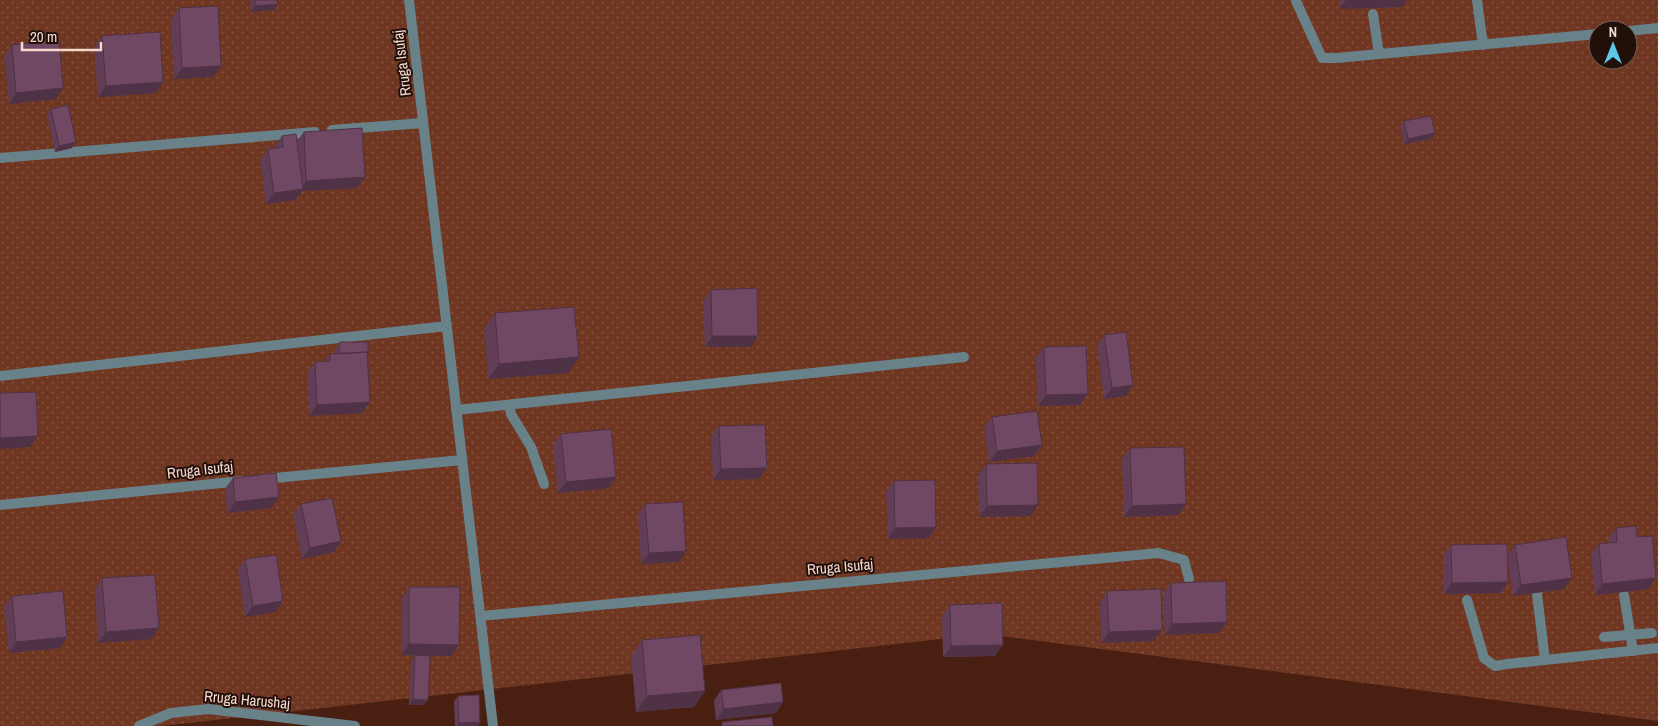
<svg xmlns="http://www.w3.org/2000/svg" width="1658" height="726" font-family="'Archivo Narrow',sans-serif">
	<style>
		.park { fill: url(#park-dots); fill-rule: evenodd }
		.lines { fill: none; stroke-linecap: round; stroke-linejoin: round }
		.lane { stroke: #698189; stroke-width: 10 }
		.street { stroke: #698189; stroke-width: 10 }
		.wall { fill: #613e55 }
		.shaded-wall { fill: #4f3245 }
		.building { fill: #714863; stroke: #4f3245 }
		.labels { text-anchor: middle; stroke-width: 4; stroke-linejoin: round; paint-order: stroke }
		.street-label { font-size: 15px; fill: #f5d9cf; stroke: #210f09 }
	</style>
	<defs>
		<pattern id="park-dots" width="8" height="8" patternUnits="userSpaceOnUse" patternTransform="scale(1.25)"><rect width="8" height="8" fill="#6f3621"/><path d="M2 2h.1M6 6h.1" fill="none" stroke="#845240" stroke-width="1.8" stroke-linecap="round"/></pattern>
	</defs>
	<rect width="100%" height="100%" fill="#481f10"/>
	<path class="park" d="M0 0H1658V721L986 634 161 726H0ZM1598 30H1628V60H1598Z"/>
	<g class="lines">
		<path class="lane" d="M1477 0 1483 45
			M1296 1 1322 58H1336
			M1373 14 1379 54
			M707 384 964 357
			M509 405 511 414 531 447 544 484
			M1537 594 1545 660
			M1624 595 1633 651
			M1467 600 1484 658 1495 666 1507 664
			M1604 637 1652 633"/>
		<path class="street" d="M409 0 493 726
			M1628 31 1658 28
			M1336 58 1598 34
			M332 130 423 123
			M0 158 315 132
			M0 376 447 326
			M456 410 707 384
			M264 479 462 460
			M0 505 242 481
			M480 616 1159 553 1184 560 1189 579
			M1507 664 1658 648
			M139 726 171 713 208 709 355 726"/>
	</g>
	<path class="wall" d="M250 0H277L278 4 274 10 251 12Z
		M1339 0H1407L1402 7 1339 9Z
		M179 8 213 77 174 79 171 19Z
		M102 36 156 93 98 97 94 47Z
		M12 45 56 99 9 104 4 56Z
		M51 109 72 148 55 152 47 115Z
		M1404 121 1431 139 1404 144 1400 126Z
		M304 132 365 177 357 188 302 191 295 200 266 204 260 160 268 149 274 148V147L282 136 297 141Z
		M711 290 751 347H705L703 301Z
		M495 313 579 357 568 373 488 379 484 329Z
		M1104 335 1126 396 1104 399 1097 346Z
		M340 342 368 355V356L370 402 362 413 309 416 307 373 315 362 325 361 330 354H335L336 348Z
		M1044 347 1088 394 1080 405 1038 406 1036 358Z
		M992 417 1042 445 1034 456 989 462 984 428Z
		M719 426 767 468 759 479 713 480 711 437Z
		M561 434 616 477 609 488 558 493 553 445Z
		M1130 448 1186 504 1178 515 1124 517 1122 459Z
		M986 464 1031 516 979 517 978 475Z
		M233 478 279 497 271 508 228 513 225 489Z
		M894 481 936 527 929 538 888 539 886 492Z
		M301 504 341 541 334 552 302 559 293 515Z
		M645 504 679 562 641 564 638 515Z
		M1616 528 1637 537 1648 589 1595 595 1591 555 1599 544 1609 543 1608 539Z
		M1451 545 1508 555 1515 545 1564 589 1513 596 1508 560V582L1501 593 1444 594 1443 556Z
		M245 559 283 601 275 612 245 617 238 570Z
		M102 578 159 628 151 639 98 643 95 589Z
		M1171 583 1227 622 1219 633 1165 635 1163 594Z
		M409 587 459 645 451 656H417L424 705H409L411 661 415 656 401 655 402 598Z
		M1107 591 1162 630 1154 641 1101 643 1100 602Z
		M12 596 67 637 60 648 9 653 4 607Z
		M950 605 995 656 943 657 942 616Z
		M642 640 705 691 694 707 636 712 631 656Z
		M721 690 783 702 776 713 716 720 714 701Z
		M458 696 480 722 478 726H455L454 701Z"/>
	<path class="shaded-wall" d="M1346 0H1407L1402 7 1339 9Z
		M278 4 274 10 251 12 255 6Z
		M221 66 213 77 174 79 182 68Z
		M163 82 156 93 98 97 106 86Z
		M63 88 56 99 9 104 16 93Z
		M1435 133 1431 139 1404 144 1408 139Z
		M76 142 72 148 55 152 59 146Z
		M365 177 357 188 302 191 295 200 266 204 274 193 300 190 306 181Z
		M712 336H758L751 347H705Z
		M579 357 568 373 488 379 499 364Z
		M1133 385 1126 396 1104 399 1112 388Z
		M1088 394 1080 405 1038 406 1046 395Z
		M370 402 362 413 309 416 317 405Z
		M38 436 30 447 0 449V438Z
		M1042 445 1034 456 989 462 997 451Z
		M767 468 759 479 713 480 721 469Z
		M616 477 609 488 558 493 566 482Z
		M279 497 271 508 228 513 235 502Z
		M1186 504 1178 515 1124 517 1132 506Z
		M1038 505 1031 516 979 517 987 506Z
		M936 527 929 538 888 539 895 528Z
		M341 541 334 552 302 559 310 548Z
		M686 551 679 562 641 564 649 553Z
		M1572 578 1564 589 1513 596 1521 585Z
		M1656 578 1648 589 1595 595 1602 584Z
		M1508 582 1501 593 1444 594 1452 583Z
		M283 601 275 612 245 617 253 606Z
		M1227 622 1219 633 1165 635 1172 624Z
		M159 628 151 639 98 643 106 632Z
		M1162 630 1154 641 1101 643 1109 632Z
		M67 637 60 648 9 653 16 642Z
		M409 644 459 645 451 656 401 655Z
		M1003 645 995 656 943 657 951 646Z
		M705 691 694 707 636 712 647 696Z
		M413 699 428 700 424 705H409Z
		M783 702 776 713 716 720 724 709Z
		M480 722 478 726H457L459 723Z"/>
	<path class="building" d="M255 0H277L278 4 255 6Z
		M218 6 221 66 182 68 179 8Z
		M160 32 163 82 106 86 102 36Z
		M59 40 63 88 16 93 12 45Z
		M68 105 76 142 59 146 51 109Z
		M1431 116 1435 133 1408 139 1404 121Z
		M362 128 365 177 306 181 304 132Z
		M296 134 303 189 274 193 268 149 283 147 282 136Z
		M757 288 758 336H712L711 290Z
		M574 307 579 357 499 364 495 313Z
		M1126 332 1133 385 1112 388 1104 335Z
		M340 342H368V355L367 352 339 354Z
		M1086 346 1088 394 1046 395 1044 347Z
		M367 352 370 402 317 405 315 362 330 361V354Z
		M36 392 38 436 0 438V393Z
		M1037 411 1042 445 997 451 992 417Z
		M765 425 767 468 721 469 719 426Z
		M611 429 616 477 566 482 561 434Z
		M1184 447 1186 504 1132 506 1130 448Z
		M1037 463 1038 505 987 506 986 464Z
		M276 473 279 497 235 502 233 478Z
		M935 480 936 527 895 528 894 481Z
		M332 498 341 541 310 548 301 504Z
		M683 502 686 551 649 553 645 504Z
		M1636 526 1637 537 1652 536 1656 578 1602 584 1599 544 1617 542 1616 528Z
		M1566 537 1572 578 1521 585 1515 545Z
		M1507 544 1508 582 1452 583 1451 545Z
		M276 555 283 601 253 606 245 559Z
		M155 575 159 628 106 632 102 578Z
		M1226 581 1227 622 1172 624 1171 583Z
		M409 587H460L459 645 409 644Z
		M1161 589 1162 630 1109 632 1107 591Z
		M63 591 67 637 16 642 12 596Z
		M1002 603 1003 645 951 646 950 605Z
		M700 635 705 691 647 696 642 640Z
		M415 655 430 656 428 700 413 699Z
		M781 683 783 702 724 709 721 690Z
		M479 695 480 722 459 723 458 696Z
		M772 717 773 726H722V722Z"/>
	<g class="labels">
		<g class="street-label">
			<text transform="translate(402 63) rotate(-97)" y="5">Rruga Isufaj</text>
			<text transform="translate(200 470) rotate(-6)" y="5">Rruga Isufaj</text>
			<text transform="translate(840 567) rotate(-5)" y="5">Rruga Isufaj</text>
			<text transform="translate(247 700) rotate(5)" y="5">Rruga Harushaj</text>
		</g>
	</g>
	<g transform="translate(1613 45)"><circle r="24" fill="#210f09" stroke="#766058"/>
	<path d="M0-4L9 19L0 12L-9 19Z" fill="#5cc7e7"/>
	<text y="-8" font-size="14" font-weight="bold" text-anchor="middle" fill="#f5d9cf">N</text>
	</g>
	<path d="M22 42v8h79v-8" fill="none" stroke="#f5d9cf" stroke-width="2.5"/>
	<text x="30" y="42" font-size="15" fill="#f5d9cf" stroke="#210f09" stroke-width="4" paint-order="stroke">20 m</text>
</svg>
